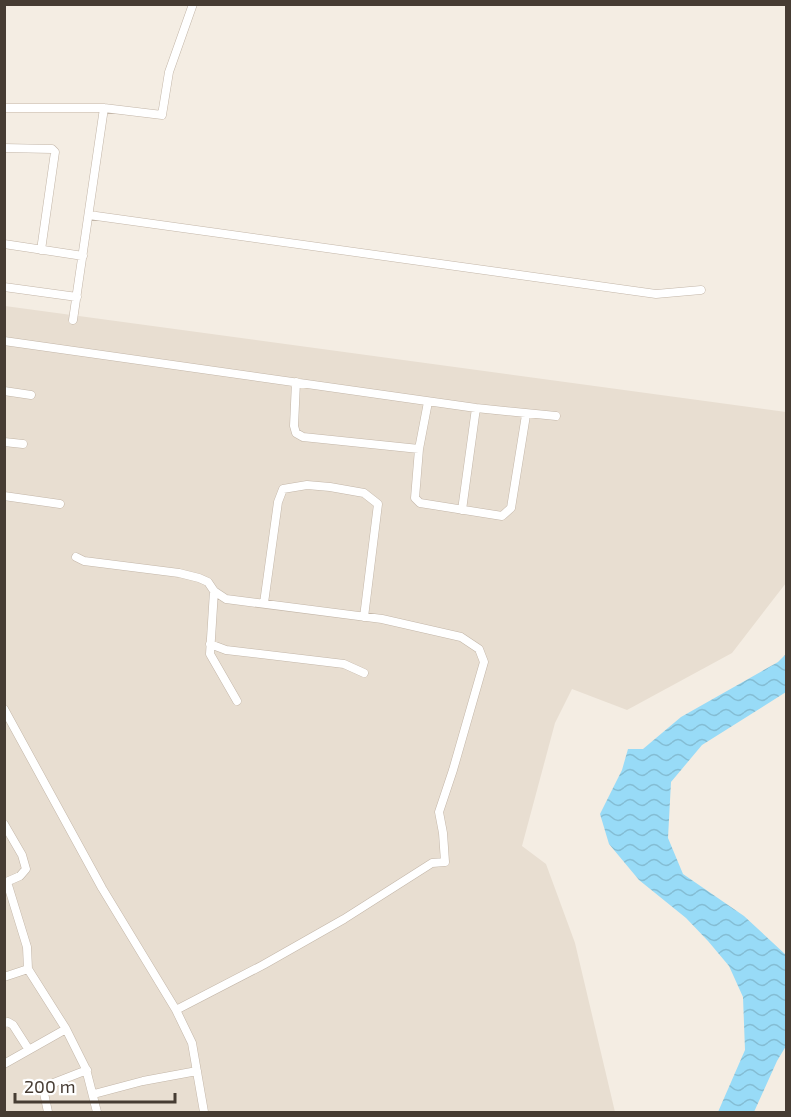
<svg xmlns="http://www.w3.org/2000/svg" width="791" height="1117" font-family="'Exo 2',sans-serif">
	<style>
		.residential { fill: #e8ded1 }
		.water { fill: url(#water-waves) }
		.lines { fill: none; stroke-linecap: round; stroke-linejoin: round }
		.minor-casing { stroke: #c3b6a8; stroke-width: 9 }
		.minor { stroke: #fff; stroke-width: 8 }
	</style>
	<defs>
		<pattern id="water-waves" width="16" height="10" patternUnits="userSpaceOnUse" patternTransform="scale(1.5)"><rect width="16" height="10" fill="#98dbf7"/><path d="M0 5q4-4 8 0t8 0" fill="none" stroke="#84bdd4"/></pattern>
	</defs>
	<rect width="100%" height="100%" fill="#f4ede3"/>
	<path class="residential" d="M5 306 786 412V583L732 653 627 710 572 689 555 723 522 846 546 864 575 943 615 1112H5Z"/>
	<path class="water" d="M786 654V692L702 745 671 782 668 838 683 874 744 916 786 955V1046L777 1061 754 1112H718L745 1050 743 997 729 966 708 941 686 918 639 880 609 844 600 814 622 770 628 749H643L681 717 778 662Z"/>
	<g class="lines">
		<defs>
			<path id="minor" d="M4 108H104L162 115 169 72 193 4
				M4 148 52 149 55 152 41 250
				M89 215 656 294 701 290
				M4 244 83 256
				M4 287 77 297
				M73 320 104 108
				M4 341 476 408 556 416
				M296 382 294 426 296 433 303 437 419 449
				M4 391 31 395
				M428 402 419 449 415 498 420 503 502 516 511 508 526 415
				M4 442 23 444
				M4 496 60 504
				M462 510 476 408
				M76 557 84 561 179 573 199 578 208 582 214 591 226 599 382 619 461 637 479 649 484 662 453 770 439 812 443 833 445 862 432 863 344 919 263 965 176 1010
				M214 591 210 654 237 701
				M264 603 278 502 283 489 307 485 330 487 364 493 378 504 364 617
				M210 644 226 650 344 664 364 673
				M4 709 102 888 176 1010 192 1043 204 1112
				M4 824 22 855 26 869 20 876 4 883
				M7 882 27 947 28 969 66 1029 86 1069 97 1112
				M4 977 28 969
				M4 1023 8 1022 13 1025 29 1050
				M4 1064 66 1029
				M94 1094 143 1081 197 1071
				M48 1112 44 1093 51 1084 87 1070"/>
		</defs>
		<use href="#minor" class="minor-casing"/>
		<use href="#minor" class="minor"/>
	</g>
	<rect width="791" height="1117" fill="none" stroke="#463c33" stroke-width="12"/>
	<path d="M15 1093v9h160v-9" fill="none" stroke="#463c33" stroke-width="3"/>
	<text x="24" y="1093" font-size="18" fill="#463c33" stroke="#ffffff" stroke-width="4.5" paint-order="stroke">200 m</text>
</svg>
